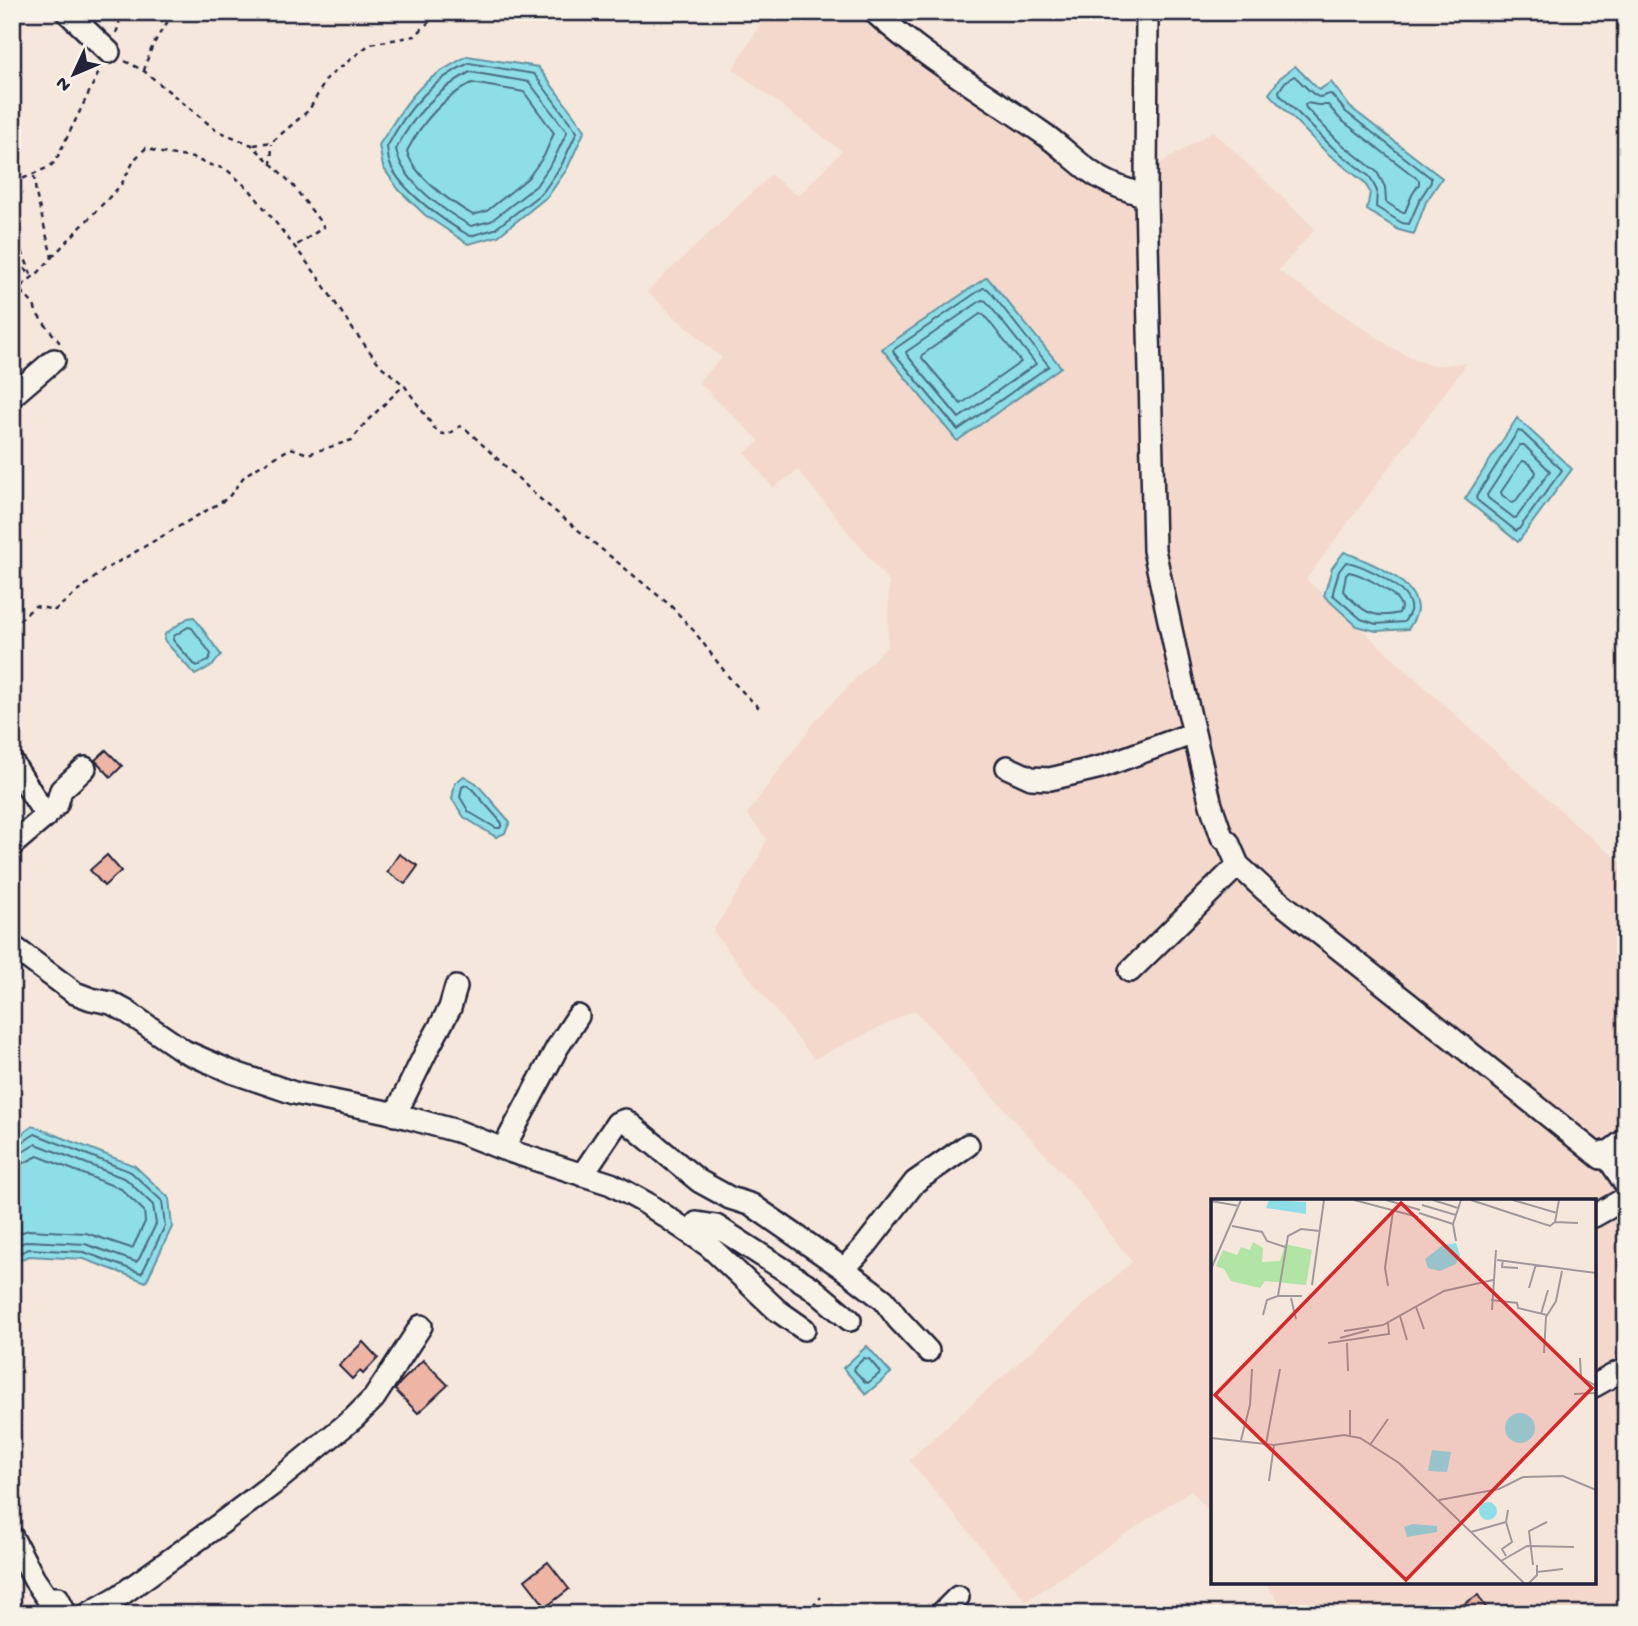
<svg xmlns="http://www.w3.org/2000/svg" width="1638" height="1626" font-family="'Gochi Hand',sans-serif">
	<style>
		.built { fill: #f3d8cb }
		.water { fill: #8edee8; stroke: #6393a3; stroke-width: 2 }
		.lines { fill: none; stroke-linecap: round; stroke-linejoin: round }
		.shore { stroke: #4d6d80; stroke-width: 2 }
		.building { fill: #eeb5a5; stroke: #22223b; stroke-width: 2 }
		.minor-casing { stroke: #22223b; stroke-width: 26 }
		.path { stroke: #22223b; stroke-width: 2.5; stroke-dasharray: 5 5; stroke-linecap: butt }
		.minor { stroke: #f7f3e8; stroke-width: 21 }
		.inset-road { fill: none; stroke: #a1989b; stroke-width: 2 }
		.view { fill: #d62828; fill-opacity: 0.15; stroke: #d62828; stroke-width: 3.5 }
		.inset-edge { fill: none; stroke: #22223b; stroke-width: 3.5 }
	</style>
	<rect width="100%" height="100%" fill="#f5e7db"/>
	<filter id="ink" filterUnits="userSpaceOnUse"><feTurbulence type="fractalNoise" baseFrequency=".0143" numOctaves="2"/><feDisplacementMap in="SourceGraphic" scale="14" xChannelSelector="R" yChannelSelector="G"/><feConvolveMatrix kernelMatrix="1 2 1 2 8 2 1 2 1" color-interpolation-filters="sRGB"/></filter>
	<g filter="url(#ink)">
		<path class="built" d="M768 12H855L924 62 1053 147 1131 182 1213 131 1315 229 1278 271 1397 351 1431 366 1467 363 1306 579 1575 824 1626 867V1614H1289L1264 1582H1594V1201H1213V1517L1191 1490 1026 1601 909 1460 1132 1262 1075 1187 915 1010 814 1059 713 931 754 867 767 839 747 814 816 720 888 645 889 582 798 470 773 488 745 453 760 441 698 382 722 358 647 292 771 175 798 196 842 151 733 69Z"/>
		<path class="water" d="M467 56 538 67 585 130 567 169 548 196 498 236 468 244 425 215 399 190 383 167 379 145C391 127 402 107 417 91 430 76 450 66 467 56Z
			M1295 66 1319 90 1331 82 1350 107 1442 178 1426 202 1414 234 1399 230 1367 210 1370 192 1364 182 1327 153 1269 94 1280 78Z
			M987 277 1061 367 957 441 882 349Z
			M1517 418 1572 469 1518 542 1465 499Z
			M1344 552C1367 561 1416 579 1417 609 1417 616 1412 623 1408 629L1376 631 1357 626 1324 596 1332 568Z
			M194 617 221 655 213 665 195 675 164 640 165 634 188 618Z
			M464 776 476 783 510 822 505 833 496 837 464 817 452 799 455 783Z
			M33 1126 135 1166 169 1198 172 1227 146 1282 84 1259 29 1256 12 1263V1141Z
			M867 1346 891 1373 866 1394 843 1368Z"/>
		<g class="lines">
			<path class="shore" d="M469 63 534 74 577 132 561 166 543 192 495 229 470 236C445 222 401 191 390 164 388 159 388 152 387 147 405 112 432 80 469 63Z
				M470 72 529 82 567 132 553 161 536 186 491 221 471 226C444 211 402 182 396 149 413 116 437 90 470 72Z
				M1294 76C1300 80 1312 96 1319 97 1323 97 1327 94 1331 94L1346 112 1431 178V182L1420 199 1409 224 1402 223 1376 207 1377 191 1370 177 1332 147 1280 95 1279 91 1285 82Z
				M472 83 524 92 554 133 544 156 528 178 487 211 473 215C452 203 413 176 407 151 422 122 443 98 472 83Z
				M1307 103 1318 105H1328L1340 119 1419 180V184L1412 195 1405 212H1401L1386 202 1385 187 1377 172 1338 141 1306 108 1305 105Z
				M983 288 988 289 1049 366 958 430 894 353 893 350Z
				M982 300 986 301 1036 364 959 418 907 355 906 352Z
				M980 314 984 315 1021 362 961 404 922 358V355Z
				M1518 431 1522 432 1562 470 1519 529 1516 531 1477 500 1476 497Z
				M1520 445H1524L1550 471 1517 517 1514 518 1488 498 1487 495Z
				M1522 461C1527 461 1535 468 1536 473L1515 502 1512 503 1502 495 1501 492Z
				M1346 562C1363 564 1414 589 1410 611 1410 612 1405 621 1404 622L1376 624 1361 619 1333 595V592L1339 571Z
				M1349 572C1361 574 1399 593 1401 607 1401 609 1400 611 1399 613 1372 620 1361 610 1343 591L1346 575Z
				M188 627 192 628 211 654 209 660 198 666 194 664 173 640 174 636Z
				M466 785 472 789 501 822 502 824 500 828H496L469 812 460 797 462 787Z
				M12 1146 18 1145 35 1134 131 1172 162 1201 165 1226 143 1271 141 1273 84 1252 29 1249 12 1256
				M12 1154 21 1153 36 1144 126 1179 153 1205 156 1224 139 1259 136 1262 85 1244 29 1241 12 1246
				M12 1165 24 1163 38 1156 121 1189 144 1211 145 1222 133 1247 131 1248 86 1233 29 1230 12 1235
				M864 1358 869 1359 880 1372 879 1374 868 1383 865 1382 854 1370 855 1367Z"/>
		</g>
		<path class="building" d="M106 750 122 766 111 777 95 760Z
			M399 854 418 866 405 884 387 872Z
			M107 855 121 871 104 886 90 870Z
			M363 1342 378 1358 363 1374 360 1371 352 1379 339 1366Z
			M423 1360 448 1385 418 1413 395 1390 400 1383Z
			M548 1562 569 1589 546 1607 525 1580Z
			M1478 1595 1490 1614H1449Z"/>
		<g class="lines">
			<defs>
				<path id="minor" d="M67 12 109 52
					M874 12C925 58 985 93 1041 132 1059 144 1074 160 1091 172 1108 184 1127 190 1146 196
					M1147 12 1146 196 1154 550 1185 695 1211 805 1222 837 1228 842 1238 865 1266 891 1409 1004 1601 1158 1604 1152 1626 1185
					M12 396 54 360
					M12 762 46 816
					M1007 767 1031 778 1050 779 1101 767 1194 733
					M12 845 46 816 57 804 61 790 85 768
					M12 946 75 993 91 999 111 1003 126 1011 184 1051 232 1072 294 1093 387 1112 457 1131 503 1149 611 1184 646 1203 709 1246 777 1310 804 1329
					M1130 971 1238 865
					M395 1115 427 1050 450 1008 456 987
					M503 1149 557 1048 578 1016
					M1601 1158 1626 1139
					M582 1175 617 1123 625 1120 699 1181 730 1198 752 1205 844 1269 884 1300 898 1319 928 1351
					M1594 1216 1626 1198
					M691 1233 697 1223 716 1226 811 1287 850 1320
					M844 1269 866 1245 915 1182 968 1145
					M1594 1386 1619 1372 1626 1370
					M12 1537 34 1579 47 1598H58L66 1614
					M88 1614 118 1597 220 1524 273 1484 354 1418 374 1398 421 1326
					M941 1614 958 1597"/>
			</defs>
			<use href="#minor" class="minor-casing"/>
			<path class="path" d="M116 33 119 25 120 12
				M125 61 144 71 216 130 252 145 291 183 324 227 294 247
				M144 71C150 46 160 32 175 12
				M254 145 272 142 309 110 327 78 370 44 415 36 439 12
				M271 165 272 144
				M34 176 36 194 52 257 39 272 24 284 21 291 34 305 37 314 60 343
				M12 195 22 179 49 167 55 162 101 68
				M12 223C17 242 26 259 32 277
				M12 253 30 275
				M52 257 121 185 135 159 146 148 162 153 193 158 207 164 226 169 250 190 316 274 354 331 381 366 404 385 435 429 439 433 448 435 460 426 467 430 539 498 671 606 694 631 731 680 760 709
				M12 627 35 606 55 610 104 570 228 498 245 475 291 448 308 454 352 440 366 422 404 385
				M806 1614 821 1597"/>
			<use href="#minor" class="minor"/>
		</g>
	</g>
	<g transform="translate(1211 1199)">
		<rect width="385" height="385" fill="#f5e7db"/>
		<path d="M42 43 52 49 51 63 69 62 74 45 101 51 95 86 54 82 49 89 20 82 13 70 5 67 12 51 26 56 30 48 39 51Z" fill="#b1e4a5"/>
		<path d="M58 1 95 3V15L55 9ZM245 44 249 56 245 65 229 72 217 69 214 60 232 46ZM294 229a15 15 0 1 1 30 0a15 15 0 1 1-30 0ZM221 251 240 253 236 273 217 272ZM268 312a9 9 0 1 1 18 0a9 9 0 1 1-18 0ZM201 325 226 327V333L196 338 193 328Z" fill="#8edee8"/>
		<path class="inset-road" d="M143 1 207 18M175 1 209 11M222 1 247 9M260 1 339 27 344 23 348 1M302 1 346 14M0 2 28 7M211 6 245 16M208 14 242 25M344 23 367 24M21 27 51 33 56 42 74 48M245 42 242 25 250 1M286 61 385 74M292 61 291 68 307 69M0 70 30 1M101 86 113 1M177 87 174 69 182 12M318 89 325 65M67 97H91M80 99 85 120M280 101 306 104 307 109 336 116M205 108 213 130M281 111 285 51M330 115 337 91M52 116 56 101 67 97 77 37 90 30 109 32M189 117 196 141M133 132 172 126 233 92 282 81M129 139 158 131M117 144 178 135 177 124M136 144 137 172M333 154 335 118 345 102 351 72M369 159 370 178 385 187M363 195 385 194M139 211V236M0 239 63 246 133 236 149 239 188 264 313 384M30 241 39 206 41 170M55 245 69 170M159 246 177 220M58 282 63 246M228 301 288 290 312 278 352 277 385 291M295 323 301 343 291 350 295 357M260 333 295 323 297 311M290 362 316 347 363 348M322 366 318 332 336 323M326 373 352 370M318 384 326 376V366"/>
		<path class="view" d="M190 4 381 189 195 381 4 196Z"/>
		<rect width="385" height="385" class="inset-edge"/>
	</g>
	<rect width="1638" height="1626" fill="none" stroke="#f7f3e8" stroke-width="42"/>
	<rect x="21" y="21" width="1596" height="1584" fill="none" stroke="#22223b" stroke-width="2.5" filter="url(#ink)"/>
	<g transform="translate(74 74) rotate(226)" stroke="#f7f3e8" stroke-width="5" paint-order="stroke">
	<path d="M0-5L12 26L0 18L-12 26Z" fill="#22223b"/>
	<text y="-10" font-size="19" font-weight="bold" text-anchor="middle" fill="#22223b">N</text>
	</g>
</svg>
